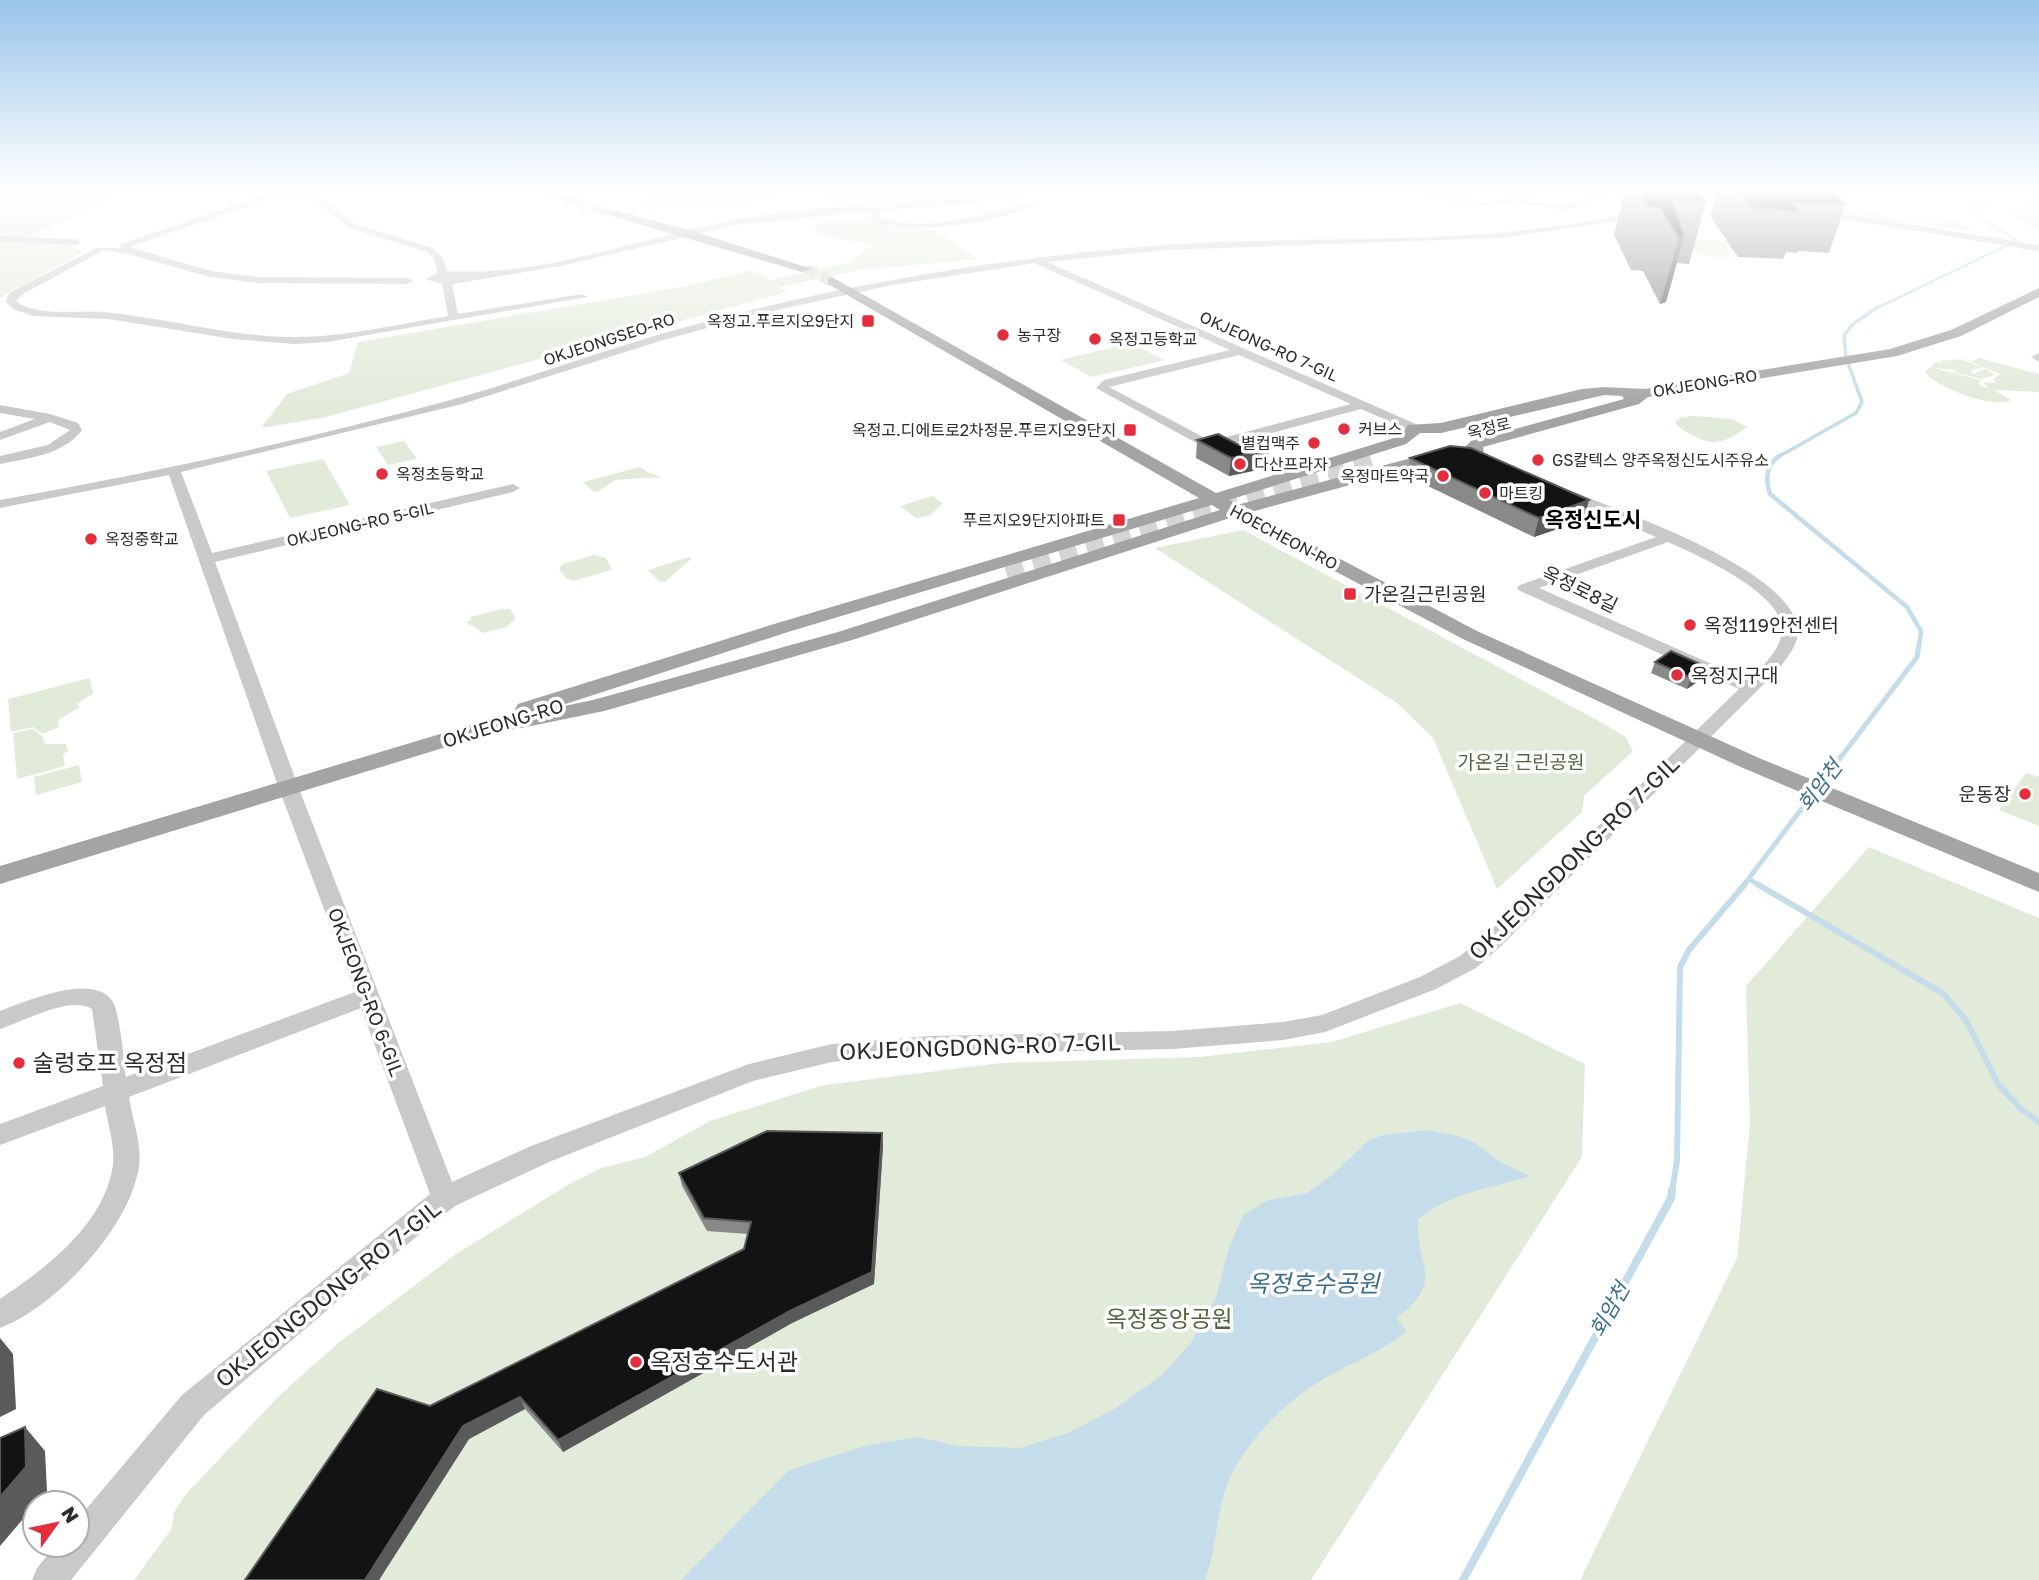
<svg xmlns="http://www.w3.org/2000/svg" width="2039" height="1580" font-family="'Golos Text','Noto Sans KR',sans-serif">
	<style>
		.green { fill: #e2ead9 }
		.water { fill: #c5dcea }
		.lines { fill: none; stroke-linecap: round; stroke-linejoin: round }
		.stream-far5 { stroke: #c5dcea; stroke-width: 2.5 }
		.stream-far4 { stroke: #c5dcea; stroke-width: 3.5 }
		.stream-far3 { stroke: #c5dcea; stroke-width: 4.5 }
		.stream-far2 { stroke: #c5dcea; stroke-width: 5 }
		.stream-far1 { stroke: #c5dcea; stroke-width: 6 }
		.stream { stroke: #c5dcea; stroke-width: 8 }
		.major-tunnel-far1 { stroke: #d5d5d5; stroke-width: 11; stroke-dasharray: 11 6; stroke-linecap: butt }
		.major-tunnel { stroke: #d5d5d5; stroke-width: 18; stroke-dasharray: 18 10; stroke-linecap: butt }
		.minor { fill: #c9c9c9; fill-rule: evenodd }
		.major { fill: #a4a4a4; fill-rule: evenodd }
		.wall { fill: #898989 }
		.shaded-wall { fill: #5a5a5a }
		.building { fill: #131313; stroke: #5a5a5a; stroke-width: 2 }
		.poi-dot { fill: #e32e3d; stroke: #fff; stroke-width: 2.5 }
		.labels { text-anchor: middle; stroke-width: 7; stroke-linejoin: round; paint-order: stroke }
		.far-poi-label { font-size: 16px; fill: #2c2c2c; stroke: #fff; text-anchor: start }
		.far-street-label { font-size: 16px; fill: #2c2c2c; stroke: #fff }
		.street-label { font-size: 19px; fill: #2c2c2c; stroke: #fff }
		.poi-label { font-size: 19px; fill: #2c2c2c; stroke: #fff; text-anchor: start }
		.park-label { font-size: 19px; fill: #4f663a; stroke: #fff }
		.far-district-label { font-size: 21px; font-weight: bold; fill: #000; stroke: #fff }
		.water-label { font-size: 21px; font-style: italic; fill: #3b6e8c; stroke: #fff }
		.near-street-label { font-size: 23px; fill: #2c2c2c; stroke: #fff }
		.near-poi-label { font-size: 23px; fill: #2c2c2c; stroke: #fff; text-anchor: start }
		.near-park-label { font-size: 23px; fill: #4f663a; stroke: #fff }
		.near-water-label { font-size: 24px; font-style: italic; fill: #3b6e8c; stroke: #fff }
	</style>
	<rect width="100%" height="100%" fill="#fff"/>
	<path class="green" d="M0 191H130L47 227 22 242 70 245 83 252 0 298Z
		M577 191H970L980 196 850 207 811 195 695 208 647 209 644 195Z
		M2039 196V231L2014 214 2016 210Z
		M1795 205C1816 207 1838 208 1859 211 1890 215 1925 230 1955 220L1975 232Z
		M856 219 934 230 977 259 859 270 779 287 787 292 322 418 261 428 287 394 349 373 358 342 682 287 752 270 769 280 848 263 873 244 819 236 814 224Z
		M1682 237 1744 245 1726 249 1731 256 1722 259 1687 250Z
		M1131 343 1165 360 1092 377 1060 360Z
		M1980 358 2039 374V392L1994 390 2011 400C1993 409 1936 388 1925 372L1936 362 1943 364 1940 361 1961 359 1983 368 1973 369 1971 373 1980 376 1975 373 1986 369 1995 375 1981 379 1953 372 1958 370 1933 368 1980 380 1979 385 1989 389 1983 382 1997 383 1993 380 2000 374 1971 362Z
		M1695 416 1732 419 1747 427C1729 440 1715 448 1694 436 1686 432 1680 429 1675 422L1682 417Z
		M404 441 417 459 388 465 376 447Z
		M323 459 350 505 290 518 266 471Z
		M640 467 649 473 662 477 615 480 598 492 591 490 583 482Z
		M932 496 943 503 931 515 916 518 900 506Z
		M1243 530 1595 719 1626 737 1633 751 1584 796 1582 812 1497 889 1433 738 1397 703 1155 548Z
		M594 555 606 558 612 570 573 581 566 578 559 569 563 564Z
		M689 557 692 558 665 582 659 581 648 570Z
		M502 609H510L516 618 507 627 483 633 466 622 471 620 470 617Z
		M90 678 93 694 78 703 79 708 58 720 59 727 42 734 33 727 11 732 8 699Z
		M33 729 42 736 45 744H66L68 751 63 754 65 766 17 779 13 733Z
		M79 765 82 782 36 795 34 777Z
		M2026 773 2039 777V826L1999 810Z
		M1869 847 2039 918V1580H1580L1737 1258 1750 1124 1746 986Z
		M1460 1003 1585 1064 1582 1157 1311 1580H134L172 1528 174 1512 186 1494 281 1394 337 1344 456 1254 571 1183 601 1168 645 1157 710 1121 824 1085 1001 1063 1199 1057 1332 1042Z"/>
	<path class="water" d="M1428 1130 1458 1136 1475 1143 1502 1163 1530 1176C1493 1188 1447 1193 1418 1220 1415 1266 1447 1281 1396 1318L1407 1331C1374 1358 1337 1367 1305 1391 1275 1413 1244 1446 1229 1480 1216 1511 1217 1548 1205 1580H681L789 1470 868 1445 918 1437 958 1446 1020 1448 1068 1433 1116 1408 1162 1375 1191 1343 1216 1297 1229 1248 1243 1215 1268 1200 1307 1193 1332 1175 1368 1141 1383 1135Z"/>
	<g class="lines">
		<path class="stream-far5" d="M1875 309 2016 241C2005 228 1981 224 1974 208L2007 191"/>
		<path class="stream-far4" d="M1778 457 1856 413 1862 402 1846 357 1844 335 1853 324 1878 307"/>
		<path class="stream-far3" d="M1781 455C1766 463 1765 479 1770 494L1907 607 1921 631 1919 645"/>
		<path class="stream-far2" d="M1749 879 1760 886
			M1743 886 1917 657 1919 644"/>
		<path class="stream-far1" d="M1757 884 1944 994 1967 1022 1998 1084 2021 1109 2039 1122
			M1672 1192 1677 1160 1680 967 1689 950 1745 884"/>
		<path class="stream" d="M1463 1580 1671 1198 1672 1190"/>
		<path class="major-tunnel-far1" d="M577 202 605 211
			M806 269 832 281"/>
		<path class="major-tunnel" d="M1006 572 1374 458"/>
		<path class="minor" d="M1020 191H1040L960 205 880 210 879 218C939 234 981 212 1034 202L1038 204 1021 209V212C970 224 923 235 871 221V211L736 225 561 266 452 284 458 314 582 294 587 297 327 342 295 344 233 339 108 319 33 316 13 309 6 302 8 295 15 290 96 248H120V244L259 197 288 193 317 195 355 224 433 248 443 258 447 271C544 277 640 238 734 220 827 202 925 206 1020 191ZM288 197 315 199 349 228 427 252 434 259 438 273 425 279 442 284 448 316C398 324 346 337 295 337 230 337 168 318 104 312 81 310 34 317 16 301L23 294 104 250 128 254 210 277 258 283 408 284 413 281 408 278 258 277 211 271 129 247 263 201Z
			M1397 191 1491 202 1551 191 1526 201 1563 205 1595 197 1580 191H1593L1608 197 1563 210 1518 203 1474 206Z
			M1680 191H1700L1745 200 1741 202 1690 194 1657 209 1617 221 1502 238 1167 250 1047 262 1418 425 1420 428 1414 432 1361 409 1223 446 1200 445 1096 388 1104 380 1230 350 1034 263 1029 264 892 285 758 314 660 341 462 404 181 472 212 553 513 484 520 488 513 492 215 562 298 786 452 1182 531 1146 749 1064 832 1044 930 1036 1173 1031 1283 1022 1322 1015 1420 977 1460 956 1486 935 1739 689 1520 591 1517 588 1520 585 1656 537 1559 496V490H1569C1624 513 1779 565 1797 623 1803 640 1787 658 1777 671L1502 945 1476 968 1436 989 1325 1032 1283 1040 1173 1049 930 1054 832 1062 753 1081 549 1162 455 1206 359 1283 204 1415 71 1580H32L37 1568 56 1545H77V1520L182 1395 430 1194 361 1008 129 1097C132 1118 142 1144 139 1166 131 1226 56 1307 0 1328V1299C47 1267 104 1225 113 1165 115 1146 108 1125 105 1106L0 1145V1124L103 1086 92 1009C71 995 22 1022 0 1029V1011C25 1002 94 971 113 1002 120 1015 124 1061 126 1077L355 992 278 786 169 475 0 508V500C150 473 300 441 447 401 527 379 605 349 686 327 842 284 1001 258 1162 245 1302 235 1444 246 1584 222 1615 217 1656 209 1680 191ZM1239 355 1351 404 1223 438 1203 437 1109 387ZM1668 542C1697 555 1786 594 1782 632 1779 652 1762 667 1748 680L1539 588Z
			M1815 209 2039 245V251L1812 214Z
			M0 236 77 239 81 242 77 245 0 242Z
			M2039 353V362L2031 357Z
			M0 405 50 414 78 423 82 430C63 455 29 458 0 464V456L48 445 70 430 50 422 0 440V432L35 419 0 413Z"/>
		<path class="major" d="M538 191H554L582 202 577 205Z
			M605 208 689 230 812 269 802 272 601 213V209Z
			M832 277 1216 493 1394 438 1404 431 1408 425 1441 423 1582 389 1604 387 1645 389 1890 349 1951 330 2039 288V297L1961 336 1897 356 1648 397 1639 404 1483 447 1484 455 1482 458 1442 460 1251 512 1477 631 1759 758 2039 873V892L1743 768 1463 639 1233 517 852 640 604 711 482 736 0 884V866L487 720 521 715 515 709 518 704 774 624 1199 498 828 284V278ZM1604 395 1622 396 1624 399 1471 441 1466 446 1467 450H1441L1237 505 1229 500 1406 444 1420 433H1441ZM1212 505 1220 510 838 632 593 700 550 709 788 632Z"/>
	</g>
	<path class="wall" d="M1625 191H1696L1706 202 1689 264 1677 263 1666 302 1660 304 1643 271 1631 270 1614 235Z
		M1717 191H1829L1846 204 1829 253 1798 251 1797 253 1786 252 1783 259 1738 257 1710 216Z
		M1197 440 1267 468 1229 476 1196 458Z
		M1410 458 1584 520 1534 537 1407 476Z
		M1655 662 1707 667 1703 678 1687 689 1651 673Z
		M882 1133 883 1146 874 1284 792 1323 563 1452 525 1409 469 1439 379 1580H245L430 1406 744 1249 748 1234 707 1231 682 1186 679 1173Z"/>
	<path class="shaded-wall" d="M1684 236 1666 302 1660 304 1679 238Z
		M1269 449 1267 468 1229 476 1231 458Z
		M1589 500 1584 520 1534 537 1539 518Z
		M1707 667 1703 678 1687 689 1691 678Z
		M882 1133 883 1146 874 1284 792 1323 563 1452 558 1440Z
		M0 1338 13 1354 16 1409 0 1417Z
		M520 1397 525 1409 469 1439 379 1580H365L463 1426Z
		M25 1427 45 1451 47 1491 37 1503H35V1505L0 1546V1497Z"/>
	<path class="building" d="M1638 191H1696L1706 202 1672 200 1684 236 1679 238 1660 208 1648 207Z
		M1739 191H1829L1846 204 1812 203 1813 204 1791 203 1799 211 1753 208Z
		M1218 434 1239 445 1252 441 1269 449 1231 458 1197 440Z
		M1450 446 1471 448 1589 500 1539 518 1410 458Z
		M1671 651 1707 667 1691 678 1655 662Z
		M767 1131 882 1133 872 1272 790 1311 558 1440 520 1397 463 1426 365 1580H245L377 1389 430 1406 744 1249 751 1222 704 1218 679 1173Z
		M25 1427 26 1467 0 1497V1438Z"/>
	<linearGradient id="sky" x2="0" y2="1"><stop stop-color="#9ac4e9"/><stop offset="0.46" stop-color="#fff"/><stop offset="1" stop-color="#fff" stop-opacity="0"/></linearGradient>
	<rect width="2039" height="412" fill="url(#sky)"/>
	<g class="poi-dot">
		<rect x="861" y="314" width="14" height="14" rx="3.5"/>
		<circle cx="1003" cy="335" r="7"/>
		<circle cx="1095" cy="339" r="7"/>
		<circle cx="1344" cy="429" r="7"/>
		<rect x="1123" y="423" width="14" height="14" rx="3.5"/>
		<circle cx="1314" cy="443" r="7"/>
		<circle cx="1538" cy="460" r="7"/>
		<circle cx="1240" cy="464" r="7"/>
		<circle cx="382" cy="474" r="7"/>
		<circle cx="1443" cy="476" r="7"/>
		<circle cx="1485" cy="493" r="7"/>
		<rect x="1112" y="513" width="14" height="14" rx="3.5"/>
		<circle cx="91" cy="539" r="7"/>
		<rect x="1343" y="587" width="14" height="14" rx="3.5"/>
		<circle cx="1690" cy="625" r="7"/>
		<circle cx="1677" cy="675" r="7"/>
		<circle cx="2025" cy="794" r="7"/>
		<circle cx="19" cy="1063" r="7"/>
		<circle cx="636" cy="1362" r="7"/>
	</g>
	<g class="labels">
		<g class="far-poi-label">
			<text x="854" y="327" text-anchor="end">옥정고.푸르지오9단지</text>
			<text x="1017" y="341">농구장</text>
			<text x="1109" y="345">옥정고등학교</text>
			<text x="1358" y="435">커브스</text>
			<text x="1116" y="436" text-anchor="end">옥정고.디에트로2차정문.푸르지오9단지</text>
			<text x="1300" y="449" text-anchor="end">별컵맥주</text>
			<text x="1552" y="466">GS칼텍스 양주옥정신도시주유소</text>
			<text x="1254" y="470">다산프라자</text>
			<text x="396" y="480">옥정초등학교</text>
			<text x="1429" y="482" text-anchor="end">옥정마트약국</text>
			<text x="1499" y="499">마트킹</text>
			<text x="1105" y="526" text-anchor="end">푸르지오9단지아파트</text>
			<text x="105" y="545">옥정중학교</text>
		</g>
		<g class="far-street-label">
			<text transform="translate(609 339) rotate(-18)" y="6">OKJEONGSEO-RO</text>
			<text transform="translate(1269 346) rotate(24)" y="6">OKJEONG-RO 7-GIL</text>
			<text transform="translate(1705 383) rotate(-9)" y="6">OKJEONG-RO</text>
			<text transform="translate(1489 428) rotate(-14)" y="6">옥정로</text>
			<text transform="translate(360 524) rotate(-13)" y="6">OKJEONG-RO 5-GIL</text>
			<text transform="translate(1284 537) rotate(28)" y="6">HOECHEON-RO</text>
		</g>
		<g class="street-label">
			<text transform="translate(1580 589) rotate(26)" y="7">옥정로8길</text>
			<text transform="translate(503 723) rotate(-17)" y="7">OKJEONG-RO</text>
			<text transform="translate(366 992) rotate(69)" y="7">OKJEONG-RO 6-GIL</text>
		</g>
		<g class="poi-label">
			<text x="1364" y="601">가온길근린공원</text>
			<text x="1704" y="632">옥정119안전센터</text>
			<text x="1691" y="682">옥정지구대</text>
			<text x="2011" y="801" text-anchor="end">운동장</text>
		</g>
		<g class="park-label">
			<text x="1521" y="769">가온길 근린공원</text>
		</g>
		<g class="far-district-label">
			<text x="1593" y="527">옥정신도시</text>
		</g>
		<g class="water-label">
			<text transform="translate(1820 786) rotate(-53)" y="7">회암천</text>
			<text transform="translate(1610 1310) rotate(-61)" y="7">회암천</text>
		</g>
		<g class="near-street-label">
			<text transform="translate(1574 858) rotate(-44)" y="8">OKJEONGDONG-RO 7-GIL</text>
			<text transform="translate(980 1047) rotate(-2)" y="8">OKJEONGDONG-RO 7-GIL</text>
			<text transform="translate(328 1294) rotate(-39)" y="8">OKJEONGDONG-RO 7-GIL</text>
		</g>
		<g class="near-poi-label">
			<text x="33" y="1071">술렁호프 옥정점</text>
			<text x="650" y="1370">옥정호수도서관</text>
		</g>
		<g class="near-park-label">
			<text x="1169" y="1327">옥정중앙공원</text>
		</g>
		<g class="near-water-label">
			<text x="1313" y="1292">옥정호수공원</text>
		</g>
	</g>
	<g transform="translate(56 1524) rotate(57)"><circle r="33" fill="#ffffff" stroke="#ababab" stroke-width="2"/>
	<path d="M0-5L12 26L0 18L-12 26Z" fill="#e32e3d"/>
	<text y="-10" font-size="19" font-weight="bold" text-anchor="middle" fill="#2c2c2c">N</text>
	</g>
</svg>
